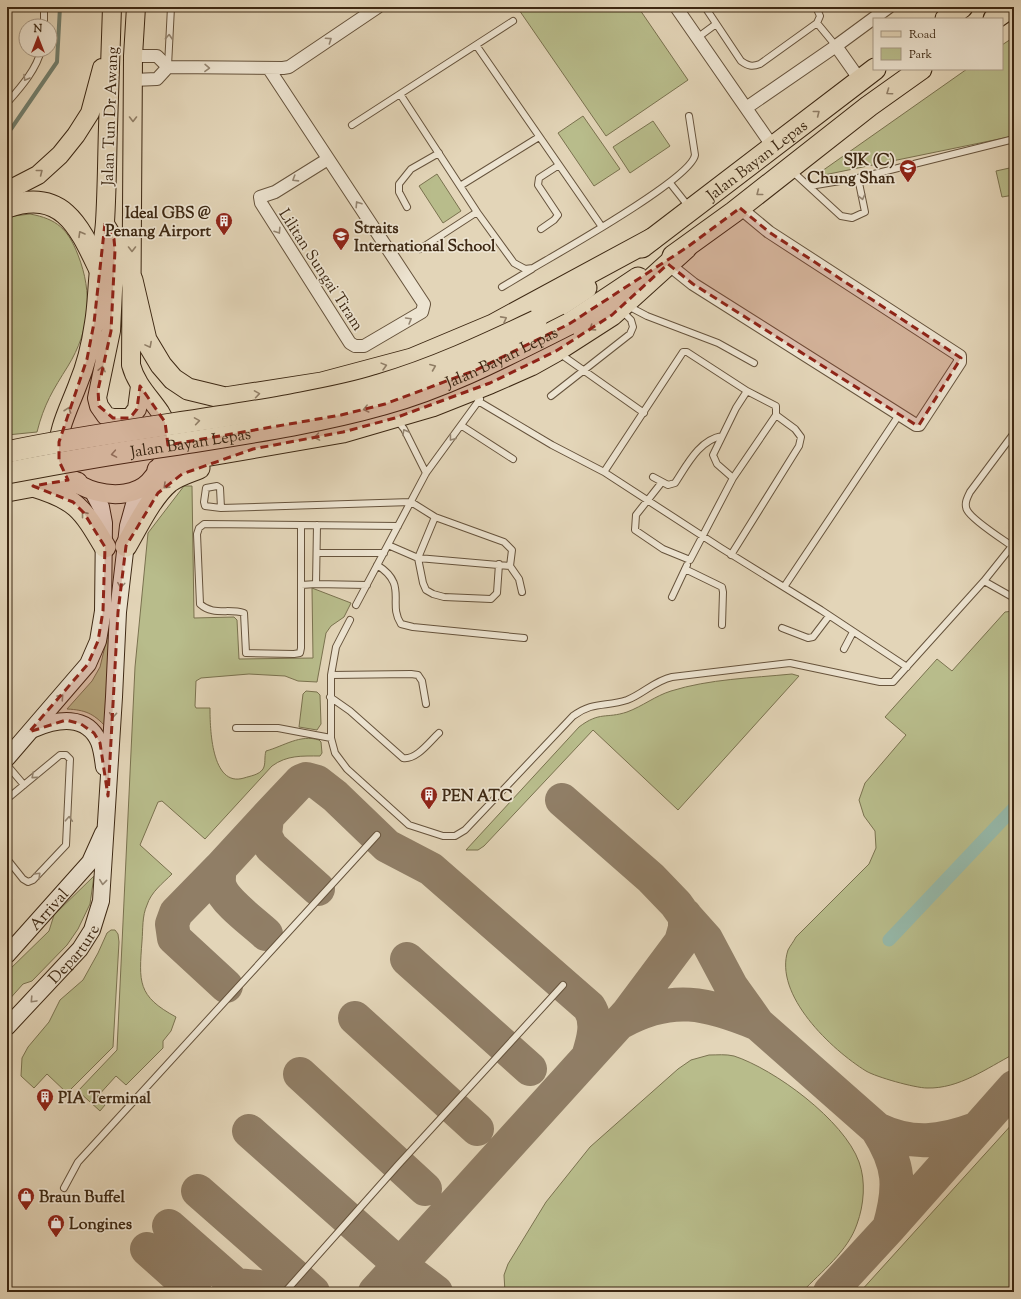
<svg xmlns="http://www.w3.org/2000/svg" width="1021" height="1299" font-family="'Sorts Mill Goudy',serif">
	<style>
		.green { fill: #b8bc8b; stroke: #7a724f }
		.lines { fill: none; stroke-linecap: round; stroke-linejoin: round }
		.stream { stroke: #727f6e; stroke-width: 4 }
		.canal { stroke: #96b9aa; stroke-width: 13 }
		.taxiway { stroke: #907e66; stroke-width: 34 }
		.lane-casing { stroke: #66533c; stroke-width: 8 }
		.street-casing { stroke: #66533c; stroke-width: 14 }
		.secondary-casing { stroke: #3d2813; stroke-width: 18 }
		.primary-casing { stroke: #3d2813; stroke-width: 20 }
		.highway-casing { stroke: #3d2813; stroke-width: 23 }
		.lane { stroke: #ede4d1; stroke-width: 6 }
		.street { stroke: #ede4d1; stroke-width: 12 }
		.secondary { stroke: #ede4d1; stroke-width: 16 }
		.primary { stroke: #e3d5b8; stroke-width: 18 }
		.highway { stroke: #e3d5b8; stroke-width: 21 }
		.highway-bridge-casing { stroke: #3d2813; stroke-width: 23; stroke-linecap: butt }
		.highway-bridge { stroke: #e3d5b8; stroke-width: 21 }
		.oneway { stroke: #958672 }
		.oneway2 { stroke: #907e66 }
		.marked { fill: #8f2418; fill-opacity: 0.2; stroke: #8f2418; stroke-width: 3; stroke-dasharray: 8 5; stroke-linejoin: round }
		.labels { text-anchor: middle; stroke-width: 3.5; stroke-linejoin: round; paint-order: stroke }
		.street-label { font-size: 16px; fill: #3d2813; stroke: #ede4d1 }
		.poi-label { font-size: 16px; font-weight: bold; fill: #3d2813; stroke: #ede4d1; text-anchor: start }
	</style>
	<rect width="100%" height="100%" fill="#e3d5b8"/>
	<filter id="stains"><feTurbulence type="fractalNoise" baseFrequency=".005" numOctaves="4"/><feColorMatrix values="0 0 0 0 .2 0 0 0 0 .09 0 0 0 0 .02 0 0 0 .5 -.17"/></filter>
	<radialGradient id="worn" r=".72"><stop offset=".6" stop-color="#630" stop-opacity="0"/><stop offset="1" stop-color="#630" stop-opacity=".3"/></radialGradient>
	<path class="green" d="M517 7H638L688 80 606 136Z
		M1014 37V136L824 175 822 171 967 69H1002V45Z
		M583 116 620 169 594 186 558 133Z
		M653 121 670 146 630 173 613 147Z
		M1014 167V195L1002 197 996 171Z
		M437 174 461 211 443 223 419 186Z
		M30 214C57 219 68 229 78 255 93 293 90 330 68 366 53 390 44 404 37 432L7 435V219L14 216Z
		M184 486H192L194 618 234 617 237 620 239 659 313 658 312 588 351 603 344 617 331 626 326 633 317 682 298 681 285 676 249 674 201 678 196 681 195 706 196 708H210C210 727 211 788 244 778 250 776 259 775 263 769 266 764 264 757 266 751 284 746 300 734 319 740L321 742 322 753 320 756C302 756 287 755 272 766L205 839 162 801 158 802 140 845 172 874C163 883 151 892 147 905 142 916 143 929 142 941 139 982 137 996 176 1017L171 1031 163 1041V1048L126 1085 116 1076 97 1097 105 1105 100 1111 78 1091 117 1050 135 667 148 533Z
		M1014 611V1054C987 1068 959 1089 927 1088 915 1088 876 1077 866 1071 832 1050 773 995 788 950 790 946 794 941 796 937L869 864 876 848 875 831 864 816 859 800 865 783 906 735 885 717 937 659 952 671 1005 612Z
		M107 638H110L106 727C93 713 85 710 67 709L92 681 100 667Z
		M792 674 799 676 678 810 593 730 484 846 478 850H466L579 727C600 711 606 719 627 712 643 706 655 696 671 691 709 679 752 678 792 674Z
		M306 691 317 692 320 695 321 724 317 730 299 727 303 694Z
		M94 876 90 904 78 929 67 945 32 981 23 984 7 1002V972L49 931 54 915Z
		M111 930H115L118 934 119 942 113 1047 67 1093 47 1074 34 1088 21 1076 22 1058 28 1047 49 1022 60 1000 83 980 98 953 107 933Z
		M709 1055C717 1055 726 1054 734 1056 774 1069 844 1120 859 1162 866 1181 864 1205 857 1224 848 1251 821 1272 802 1292H505L504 1275 508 1264 546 1202 590 1147 678 1069 691 1060Z
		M1014 1122V1292H860Z"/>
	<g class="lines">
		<path class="stream" d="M7 132 11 129 57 62 60 7"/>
		<path class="canal" d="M889 940 1014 808"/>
		<path class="taxiway" d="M562 800 651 878 676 904 681 911 706 939 731 986 758 1024 877 1129
			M267 817 301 781 306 779 317 782 335 796 387 846 431 869 589 1007C599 1022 593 1041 588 1057
			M220 868 176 913 172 924 174 938 226 986
			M266 934C253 922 225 902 220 887 218 881 219 874 220 868L267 817 265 835 271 847 318 889
			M407 959 530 1069
			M355 1018 477 1129
			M621 1022C672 994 707 1003 758 1024
			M300 1074 425 1189
			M249 1131 399 1264 436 1292
			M198 1191 313 1292
			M169 1226 236 1285 237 1292
			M889 1228C901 1187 900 1165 877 1129 912 1146 941 1142 976 1129
			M147 1249 195 1292
			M236 1285 259 1287 271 1292
			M375 1292 628 1013 681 942 685 928V915
			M830 1292 889 1228 1014 1087"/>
		<defs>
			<path id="lane" d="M44 7V26
				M705 7 741 61C748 66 752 67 760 64L817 23 820 16 816 7
				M817 23 836 46
				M697 38 716 24
				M476 45 602 227
				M168 66 171 7
				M400 94 477 212 514 263 525 269 533 268C560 252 691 179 695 155L689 116
				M7 103C20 88 37 69 41 50
				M352 125 513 21
				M792 171 841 216 852 218 865 212 858 178 810 186
				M858 178 1014 139
				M670 183 689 207
				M460 186 539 137
				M407 207 399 192V184L411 169 439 153
				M541 229 554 220 558 215 538 185 539 178 559 165
				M420 249 477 212
				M502 287 532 269
				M628 306 647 316 718 343 754 363
				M559 353 644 413
				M747 391 776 406V415
				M551 396 630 334 633 327 631 320 622 311
				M478 401 552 445 604 472 721 548 821 610 907 667
				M397 420 404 429 426 473
				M462 426 513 459
				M604 472 683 352H687L747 391 736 408 713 455 717 464 733 478
				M653 477 668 485 675 483C687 465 699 440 722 436
				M662 482 636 515 635 530 663 549 690 560 733 478 776 415 795 429 801 437 799 446 731 555
				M221 508 220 488 217 486 206 488 204 502 205 506 221 508 411 502 435 517 504 542 512 550 510 566
				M435 517 418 558 423 583 426 590 433 594 444 597 491 599 497 593 499 564
				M301 525V648L300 653 294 654 246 653 244 613C229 608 213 616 200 604L197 534 199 528 204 524 398 526
				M317 525 316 584 367 585
				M388 545 418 558 510 566 519 579 522 592
				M317 553H384
				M377 565C409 585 387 603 401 624L413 627 524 638
				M685 569 722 587 723 592 722 625
				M984 581 1012 546C1002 539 972 520 967 510 964 504 967 498 970 492L1014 433
				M301 585 316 584
				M784 587 899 415
				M672 597 687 565
				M356 605 426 473 480 399
				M350 620 336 647 331 675V738L335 753 347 769 409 825 443 836H455L465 830 573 716C593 701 606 707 627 700 643 694 654 681 672 677L790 663 880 682H893L984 581 1014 598
				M782 628 808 638 813 637 829 616
				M844 649 853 632
				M331 675 411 674 418 675 422 681 426 704
				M330 697 350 711 403 758C417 760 430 741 439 733
				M236 728H278L331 738
				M7 765 24 785
				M7 799 60 755H66L70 759 66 845 33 880 28 882 23 879 7 859
				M64 1188 78 1162 377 835
				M285 1292 398 1165 563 985"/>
			<path id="street" d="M676 7 773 147
				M836 46 860 80
				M133 56H157L168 67 283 68 289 67 378 7
				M269 69 424 304 422 312 364 346H355L350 343 261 203 260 197 275 192 328 159
				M133 80 157 79 168 67
				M746 108 836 46 889 7
				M668 264 693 284 916 425H919L960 362V356L769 232 740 208"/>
			<g id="secondary">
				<path d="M34 729C57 719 87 714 99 742 102 750 103 759 104 767"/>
				<path d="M7 758 88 664 98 641 103 611 104 523 101 507 93 492"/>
				<path id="s1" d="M7 955 90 862 103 833"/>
				<path id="s2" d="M7 1027 80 949 92 930 101 901 114 697 118 612 128 526 138 490"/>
			</g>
			<path id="primary" d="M112 7C111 47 109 87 108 127 107 158 107 190 105 222 104 238 100 254 99 270 97 288 97 306 94 323 91 344 86 365 78 384 70 406 56 431 58 455 61 491 125 507 149 482 167 463 175 435 160 412 149 396 136 384 131 365L133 56 136 7
				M7 191 38 175 60 155 76 135 90 113 102 68
				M105 224 114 239 115 250 111 331 97 398 99 406 106 416 113 418H130L137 409 140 386"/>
			<g id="highway">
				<path d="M946 19 962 7"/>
				<path d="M994 19 1011 7"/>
				<path d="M7 207C62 188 79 226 99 268"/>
				<path id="s3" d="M642 247 875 69"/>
				<path d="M673 256 734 212 869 106 921 69"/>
				<path d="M132 280 146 340 161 365 173 379 188 389 225 398 322 383 412 359 493 325 652 239"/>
				<path d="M536 321 586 288"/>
				<path d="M569 324 638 278"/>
				<path d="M158 470 181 460 343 432 432 406 490 383 531 365 556 351 612 315 686 248"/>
				<path d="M33 486C76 499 82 508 105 547"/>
				<path d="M7 491 61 481 77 483"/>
				<path d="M126 546C137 527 152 496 169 482 178 475 189 472 199 468"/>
			</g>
		</defs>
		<use href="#lane" class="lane-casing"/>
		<use href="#street" class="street-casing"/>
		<use href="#secondary" class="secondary-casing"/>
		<use href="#primary" class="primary-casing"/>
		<use href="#highway" class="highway-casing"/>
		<use href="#lane" class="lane"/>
		<use href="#street" class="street"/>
		<use href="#secondary" class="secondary"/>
		<use href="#primary" class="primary"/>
		<use href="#highway" class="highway"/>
		<defs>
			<g id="highway-bridge">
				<path d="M7 452C99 432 192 423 285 406 316 400 348 395 379 385 434 369 485 345 536 321"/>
				<path id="s4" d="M7 473C64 462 122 452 179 444 248 433 317 423 384 404 449 386 509 354 569 324"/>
			</g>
		</defs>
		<use href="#highway-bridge" class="highway-bridge-casing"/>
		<use href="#highway-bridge" class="highway-bridge"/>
	</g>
	<defs><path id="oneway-chevron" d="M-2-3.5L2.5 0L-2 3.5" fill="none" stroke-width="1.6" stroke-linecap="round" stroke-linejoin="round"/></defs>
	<g class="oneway">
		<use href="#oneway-chevron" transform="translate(169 37) rotate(-87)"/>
		<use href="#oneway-chevron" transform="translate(329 40) rotate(-34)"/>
		<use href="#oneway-chevron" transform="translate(207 68) rotate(1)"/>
		<use href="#oneway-chevron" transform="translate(26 78) rotate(121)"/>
		<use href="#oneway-chevron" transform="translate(295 179) rotate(148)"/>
		<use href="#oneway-chevron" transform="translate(862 197) rotate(77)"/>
		<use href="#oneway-chevron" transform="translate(358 204) rotate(-123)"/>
		<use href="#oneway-chevron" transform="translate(278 231) rotate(57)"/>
		<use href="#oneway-chevron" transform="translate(409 320) rotate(-30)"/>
		<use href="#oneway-chevron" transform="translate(405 432) rotate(-119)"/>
		<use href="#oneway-chevron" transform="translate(452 438) rotate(127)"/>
		<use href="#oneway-chevron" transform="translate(121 585) rotate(97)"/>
		<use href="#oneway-chevron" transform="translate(61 697) rotate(-48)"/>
		<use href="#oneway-chevron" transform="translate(113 715) rotate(94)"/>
		<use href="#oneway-chevron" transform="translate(34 776) rotate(139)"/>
		<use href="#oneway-chevron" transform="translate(69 819) rotate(-87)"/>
		<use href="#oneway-chevron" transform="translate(38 875) rotate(-45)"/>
		<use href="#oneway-chevron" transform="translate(103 882) rotate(96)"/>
		<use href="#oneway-chevron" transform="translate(33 1000) rotate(133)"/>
	</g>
	<g class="oneway2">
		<use href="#oneway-chevron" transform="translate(889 92) rotate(145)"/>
		<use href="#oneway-chevron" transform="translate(817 113) rotate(-38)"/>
		<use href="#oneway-chevron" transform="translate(133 119) rotate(90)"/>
		<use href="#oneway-chevron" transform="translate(40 172) rotate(-38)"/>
		<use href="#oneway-chevron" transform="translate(759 193) rotate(142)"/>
		<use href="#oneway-chevron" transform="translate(81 234) rotate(-120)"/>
		<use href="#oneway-chevron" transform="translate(132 249) rotate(90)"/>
		<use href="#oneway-chevron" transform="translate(504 319) rotate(-28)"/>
		<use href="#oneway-chevron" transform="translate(592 328) rotate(147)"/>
		<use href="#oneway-chevron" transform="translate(149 345) rotate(62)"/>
		<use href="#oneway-chevron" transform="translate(384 366) rotate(-15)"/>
		<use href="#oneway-chevron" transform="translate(433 367) rotate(-22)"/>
		<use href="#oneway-chevron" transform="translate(102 369) rotate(-78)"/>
		<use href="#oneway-chevron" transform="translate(257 394) rotate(-9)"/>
		<use href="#oneway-chevron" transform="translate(366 409) rotate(166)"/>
		<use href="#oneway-chevron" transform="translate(68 410) rotate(-71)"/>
		<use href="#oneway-chevron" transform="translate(197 421) rotate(-9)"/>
		<use href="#oneway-chevron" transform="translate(317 437) rotate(170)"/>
		<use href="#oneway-chevron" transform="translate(114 454) rotate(170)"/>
		<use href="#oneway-chevron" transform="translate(166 486) rotate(136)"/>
		<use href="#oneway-chevron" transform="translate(84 514) rotate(-129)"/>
	</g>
	<path class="marked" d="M740 208 769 232 961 358 919 425H916L693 284 668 264 612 315 556 351 490 383 395 418 343 432 253 449 182 474 158 493 126 546 118 612 108 796 100 743 94 733 81 724 66 720 29 732 88 664 98 641 103 611 105 547 84 513 73 502 33 486 68 480 59 461V442L87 359 94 323 105 223 114 239 115 250 111 331 98 390 99 406 113 418H130L137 409 140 386 165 422 168 445 341 415 385 404 476 370 569 324 686 248Z"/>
	<defs>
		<symbol id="school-pin" viewBox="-11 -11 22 30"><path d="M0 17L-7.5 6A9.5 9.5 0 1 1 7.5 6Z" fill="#8f2418" stroke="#ede4d1"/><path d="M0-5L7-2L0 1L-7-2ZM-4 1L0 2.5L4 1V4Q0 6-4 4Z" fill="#fff"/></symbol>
		<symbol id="building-pin" viewBox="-11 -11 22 30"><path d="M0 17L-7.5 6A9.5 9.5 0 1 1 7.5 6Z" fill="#8f2418" stroke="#ede4d1"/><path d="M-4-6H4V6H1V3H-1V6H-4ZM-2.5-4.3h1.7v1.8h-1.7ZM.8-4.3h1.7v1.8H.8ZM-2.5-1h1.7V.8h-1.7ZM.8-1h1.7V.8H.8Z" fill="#fff"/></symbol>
		<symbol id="shop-pin" viewBox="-11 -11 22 30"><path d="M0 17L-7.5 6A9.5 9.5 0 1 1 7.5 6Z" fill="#8f2418" stroke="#ede4d1"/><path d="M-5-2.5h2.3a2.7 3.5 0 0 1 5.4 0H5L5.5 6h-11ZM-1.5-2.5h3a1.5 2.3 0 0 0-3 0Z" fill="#fff"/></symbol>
	</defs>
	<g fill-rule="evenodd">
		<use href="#school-pin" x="898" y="158" width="20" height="27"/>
		<use href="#building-pin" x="214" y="211" width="20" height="27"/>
		<use href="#school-pin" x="331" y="226" width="20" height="27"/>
		<use href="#building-pin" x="419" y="785" width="20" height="27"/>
		<use href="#building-pin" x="35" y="1087" width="20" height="27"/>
		<use href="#shop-pin" x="16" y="1186" width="20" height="27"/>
		<use href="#shop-pin" x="46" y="1213" width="20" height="27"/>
	</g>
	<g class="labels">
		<g class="street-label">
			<text transform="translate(109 116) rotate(-88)" y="6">Jalan Tun Dr Awang</text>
			<text dy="6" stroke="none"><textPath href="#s3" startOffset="144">Jalan Bayan Lepas</textPath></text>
			<text transform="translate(322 269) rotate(57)" y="6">Lilitan Sungai Tiram</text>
			<text dy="6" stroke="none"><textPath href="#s4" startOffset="510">Jalan Bayan Lepas</textPath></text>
			<text dy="6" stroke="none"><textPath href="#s4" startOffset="186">Jalan Bayan Lepas</textPath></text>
			<text dy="6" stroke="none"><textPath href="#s1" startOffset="62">Arrival</textPath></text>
			<text dy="6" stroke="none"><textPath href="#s2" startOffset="99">Departure</textPath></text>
		</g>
		<g class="poi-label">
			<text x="895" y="165" text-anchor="end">SJK (C)<tspan x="895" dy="18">Chung Shan</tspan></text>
			<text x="211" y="218" text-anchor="end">Ideal GBS @<tspan x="211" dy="18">Penang Airport</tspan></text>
			<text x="354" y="233">Straits<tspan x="354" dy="18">International School</tspan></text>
			<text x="442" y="801">PEN ATC</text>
			<text x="58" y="1103">PIA Terminal</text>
			<text x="39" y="1202">Braun Buffel</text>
			<text x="69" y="1229">Longines</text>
		</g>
	</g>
	<rect width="1021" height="1299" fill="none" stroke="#e3d5b8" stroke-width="24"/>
	<rect x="8" y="8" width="1005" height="1283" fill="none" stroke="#3d2813" stroke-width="2"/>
	<rect x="12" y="12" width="997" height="1275" fill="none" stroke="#3d2813"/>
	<rect x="873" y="18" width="130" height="52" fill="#ede4d1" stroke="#a79985"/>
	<rect x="881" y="31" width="20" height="6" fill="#e3d5b8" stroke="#a79985"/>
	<text x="909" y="38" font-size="12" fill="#3d2813">Road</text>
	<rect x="881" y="48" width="20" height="12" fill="#b8bc8b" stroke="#a79985"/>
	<text x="909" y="58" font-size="12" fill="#3d2813">Park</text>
	<g transform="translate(38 38)"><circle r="19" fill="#ede4d1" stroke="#a79985"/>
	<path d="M0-3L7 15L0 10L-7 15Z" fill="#8f2418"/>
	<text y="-6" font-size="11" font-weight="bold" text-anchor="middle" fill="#3d2813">N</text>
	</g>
	<rect width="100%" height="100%" filter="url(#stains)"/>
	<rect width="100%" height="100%" fill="url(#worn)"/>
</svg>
